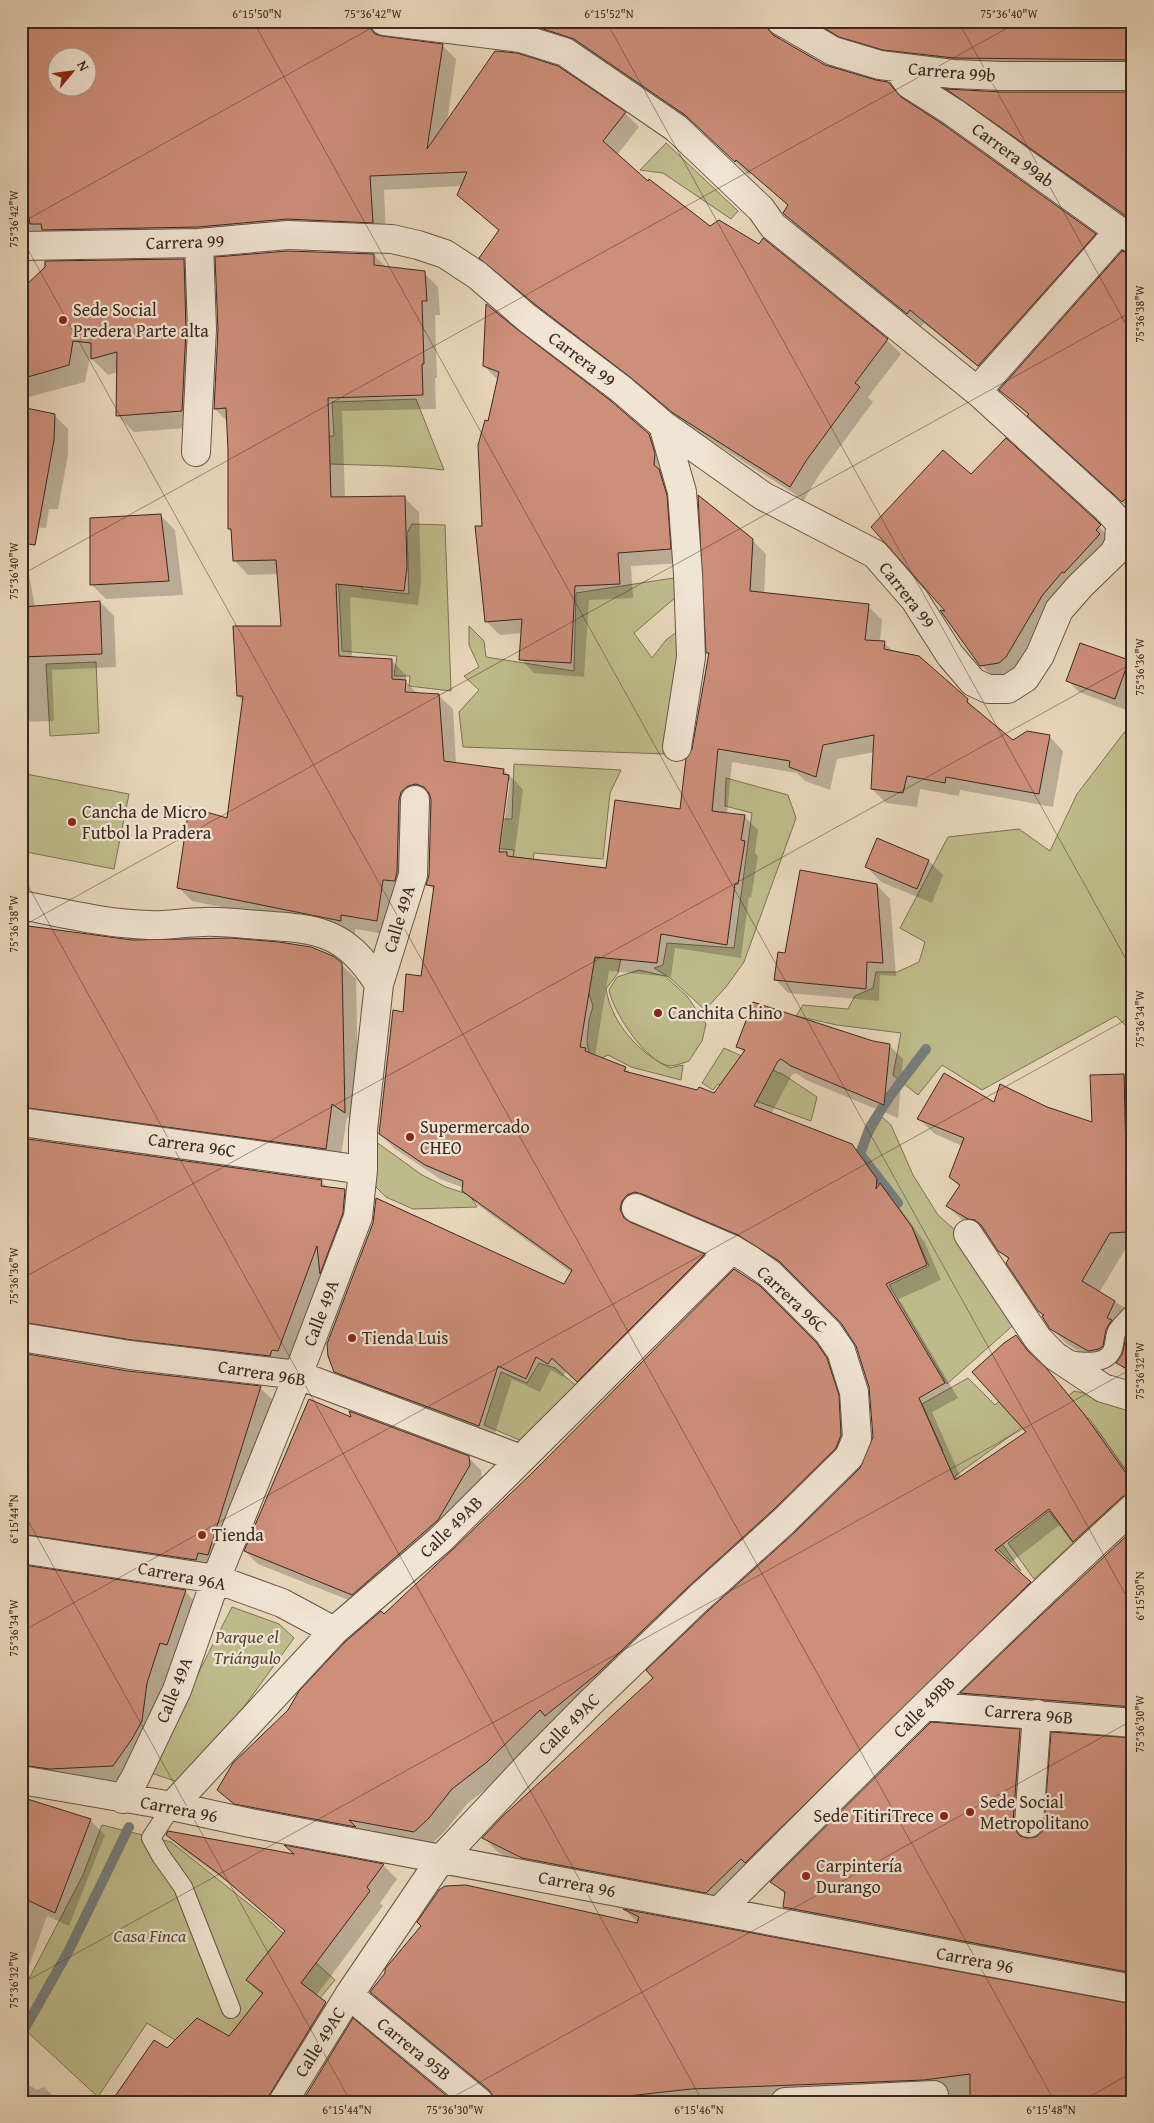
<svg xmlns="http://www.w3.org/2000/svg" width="1154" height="2123" font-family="'Gentium Book Plus',serif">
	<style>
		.green { fill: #bebb8a; stroke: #7d7255 }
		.shadow { fill: #0003; fill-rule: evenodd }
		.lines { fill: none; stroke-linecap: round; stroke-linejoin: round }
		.stream { stroke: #757e7c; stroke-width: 10 }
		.building { fill: #cd8e7a; stroke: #3c2820; fill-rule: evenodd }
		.service-casing { stroke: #675446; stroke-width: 20 }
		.minor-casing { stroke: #675446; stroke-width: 30 }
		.service { stroke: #f0e4d2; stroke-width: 18 }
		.minor { stroke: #f0e4d2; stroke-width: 28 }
		.ticks { fill: none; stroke: #3c2820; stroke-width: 1; stroke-opacity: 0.45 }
		.poi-dot { fill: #8f2418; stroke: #f0e4d2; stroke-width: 2 }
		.labels { text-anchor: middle; stroke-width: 4.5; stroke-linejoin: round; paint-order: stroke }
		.street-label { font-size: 18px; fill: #3c2820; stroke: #f0e4d2 }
		.poi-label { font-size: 18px; fill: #3c2820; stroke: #f0e4d2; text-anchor: start }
		.park-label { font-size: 18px; font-style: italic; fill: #564535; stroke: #f0e4d2 }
		.neatline { fill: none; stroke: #3c2820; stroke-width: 2 }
		.ticks-label { font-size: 12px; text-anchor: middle; fill: #3c2820 }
	</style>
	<rect width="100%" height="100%" fill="#e8d6ba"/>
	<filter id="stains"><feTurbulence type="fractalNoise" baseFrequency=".004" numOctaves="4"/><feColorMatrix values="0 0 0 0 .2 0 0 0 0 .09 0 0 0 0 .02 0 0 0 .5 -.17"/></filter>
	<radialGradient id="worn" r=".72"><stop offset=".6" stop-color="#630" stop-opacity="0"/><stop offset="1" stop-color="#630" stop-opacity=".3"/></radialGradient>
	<path class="green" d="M666 143 738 211 731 219 663 173 640 170Z
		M416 399 444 470C395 464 345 466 295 462V437L334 436 332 402Z
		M412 524 445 525 451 691 409 686 410 676H394L397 656 342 651 336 530 363 532 362 589 409 594 407 533Z
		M680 577 676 597 634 633 652 658 666 640 681 629 667 754 463 747 459 712 479 690 464 676 479 667 469 645V626L484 641 486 657 574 671 576 593Z
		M96 662 99 733 50 736 46 664Z
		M1133 721V1033L1116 1016 982 1090 942 1065 918 1095 893 1075 901 1033 837 1025 796 1016 803 1005 848 1009 855 996 873 988 876 972H897L919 962 925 942 900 928 948 837 1019 829 1050 851 1077 794Z
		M514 764 621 770 610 793 603 859 534 853 531 879 510 877 514 850 484 847 488 819H512Z
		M21 773 129 794 114 869 21 851Z
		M726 778 788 795 796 818 744 962 726 987 705 1010 670 978 654 968 663 965 667 943 734 948 752 813 725 806Z
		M609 954 621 958 618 973 606 989C612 1024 639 1053 670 1068L683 1065 681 1080 631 1067 608 1055 591 1063 587 1042 589 1020 593 1006 584 979 591 960Z
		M639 970 665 976 687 996 706 1024 702 1041 689 1061C683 1063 675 1066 670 1066 646 1063 613 1012 609 990L617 977Z
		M724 1048 784 1075 817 1097 811 1121 756 1101 718 1084 713 1090 702 1083Z
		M882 1117 891 1125 913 1175 938 1215 956 1231 1018 1321 947 1384 889 1285 929 1266 915 1234 907 1237 893 1207 896 1195 879 1172 857 1175 867 1144Z
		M372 1139 422 1175 446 1187 470 1195 477 1207 413 1209 386 1197 376 1187 372 1166Z
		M539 1363 555 1368 579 1388 522 1441 484 1425 501 1372 527 1383Z
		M968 1378 995 1405 1016 1387 1039 1415 955 1476 1021 1571 923 1479 937 1453 943 1451 922 1404Z
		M1074 1391 1133 1404V1480L1089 1418 1064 1436 1049 1413Z
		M1049 1511 1073 1543 1034 1579 1008 1543Z
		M232 1607 279 1624 294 1638 187 1785 148 1772Z
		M102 1825 171 1842 264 1916 335 1980 320 1998 193 2051 147 2023 98 2097 21 2026V1994L83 1875Z"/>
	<path class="shadow" d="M21 21H391L382 33 383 38 442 45 456 59 447 123 625 113 639 127 617 155 648 183 710 228 887 340 901 354 868 397 873 402 819 475 804 500 688 426 646 390 552 320 495 272 481 257 500 232 458 195 462 186 384 190 386 236 21 253ZM58 58H88V88H58Z
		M513 21H788L781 28 780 40 828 67 875 81 888 83 906 102 1095 235 1109 248 993 379 924 323 921 327 800 229 785 214 789 206 751 173 749 175 700 129 589 53 530 35 517 22Z
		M804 21H1133V74L969 72 855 50Z
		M949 90 1002 93H1133V223L961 103Z
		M374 255 386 267 424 273 438 287 440 315H435L437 378H435L436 409 342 411 345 498H405L419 512 421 582 418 605 350 597 352 658 392 661 406 675V682L418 694 438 695 453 709 456 764 504 770 518 784 523 790 514 858 607 870 681 811 710 655 708 652 752 540 766 554 764 594 868 606 882 620 880 642 884 643 894 652 967 700 981 716 1013 742 1049 736 1063 751 1053 807 960 790 959 796 920 789 917 807 886 803 872 789 875 752 837 759 830 790 805 781 797 773 732 762 727 814 744 816 758 830 755 853 758 856 751 898 749 897 741 958 675 948 671 977 609 971 595 1056 625 1068 632 1075 714 1095 744 1053 738 1046 872 1042 889 1045 903 1059 898 1118 806 1080 796 1073 792 1075 771 1114 851 1145 866 1160 925 1243 941 1280 899 1299 958 1398 932 1412 961 1478 1028 1433 1016 1336 1098 1430 1133 1479V1514L1088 1555 1074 1541 1061 1524 1009 1564 1044 1597 720 1906 538 1872 498 1852 484 1838 655 1679 795 1534 861 1469 874 1437 871 1391 857 1346 840 1320 797 1277 775 1261 636 1216 635 1226 704 1255 718 1269 592 1395 566 1371 563 1377 551 1370 540 1392 512 1379 493 1439 350 1386 335 1371 565 1286 572 1273 478 1205 463 1191 464 1188 440 1179 394 1148 380 1133 404 1014 422 978 434 891 428 884 430 876 431 798 422 800 391 935 355 929V935L192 901 178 887 228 819 244 702 238 696 282 627 278 574 248 575 234 560 232 531 229 528 228 422 215 409ZM507 781H510L499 858H497Z
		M1133 256V512L1001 390Z
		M183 260 200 277 198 427 134 432 117 415 118 372 108 375 90 357 85 382 21 399V294Z
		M484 366 648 435 663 449 684 563 631 566 633 598 589 600 584 677 534 673 521 659 522 633 500 635 486 621 484 527 489 422 498 380Z
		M54 415 68 429V455L58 509H49L46 528 21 526Z
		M1006 440 1114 541 1021 672 996 680 981 665 948 612 971 476Z
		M161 516 175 530 183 595 106 599 92 585Z
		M21 532 35 607 100 602 114 616 116 667 52 670 54 721 21 722Z
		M1128 661 1133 666V692L1126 710 1079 692 1068 681Z
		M929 861 943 875 932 903 881 882 867 867Z
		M877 885 890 899 896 976 880 975 879 1001 788 993 775 979 786 955Z
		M21 926 132 941 341 964 356 979 359 1126 347 1117 340 1163 21 1131Z
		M1124 1075 1133 1084V1247L1126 1248 1099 1293 1124 1307 1133 1317V1378L1118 1363 1124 1353 1128 1336 1123 1341 1116 1363 1104 1366 1067 1344 1051 1328 1009 1260 999 1250 989 1234 963 1221 948 1206 960 1187 950 1177 962 1146 935 1134 919 1119 995 1104 1046 1108 1093 1123Z
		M21 1139 321 1181 328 1188 345 1190 359 1205 293 1365 21 1346Z
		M759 1287 831 1358 841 1374 855 1451 501 1777 467 1804 444 1832 429 1847 250 1818 219 1789 385 1616Z
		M21 1354 128 1372 260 1388 275 1402 222 1569 21 1558Z
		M353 1419 468 1457 481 1470 482 1479 366 1607 258 1564 245 1551Z
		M1133 1531V1720L977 1708 962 1693Z
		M21 1566 185 1591 199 1606 127 1780 21 1785Z
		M1020 1731 1039 1750 1032 1839 1043 1833 1133 1744V1988L803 1926 784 1907 786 1895 772 1882Z
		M21 1798 91 1821 105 1835 69 1926 47 1916 21 1988Z
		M168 1834 296 1855 383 1865 397 1879 380 1903 383 1906 316 1996 340 2018 288 2102H113L167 2049 229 2038 262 1995 247 1980 286 1932 235 1888 182 1849Z
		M626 1911 1130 2006 1133 2102H949L950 2097H926L815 2102H508L496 2097 388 2008 372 1992 640 1925Z
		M21 2080 37 2090 44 2087 59 2102H21Z"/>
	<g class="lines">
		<path class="stream" d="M883 1210 898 1203 860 1154 870 1127 890 1096 926 1049
			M21 2035 68 1952 129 1827"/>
	</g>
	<path class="building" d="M21 21H353L370 28 375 34 382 36 443 44 427 149 495 51 517 53 558 66 626 112 603 141 648 181 649 179 710 226 719 220 759 244 763 238 888 339 855 383 860 387 806 461 790 487 673 413 630 377 537 306 479 258 499 230 457 195 467 172 370 176 373 223 287 219 198 227 42 230 41 224H30L21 176ZM58 58H88V88H58Z
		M519 21H765L768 29 773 35 825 65 876 80 888 82 901 97 944 125 1096 234 978 366 910 310 907 314 785 215 783 213 788 205 736 160 735 162 685 115 574 39Z
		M813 21H1133V60L954 58 883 50 839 37Z
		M946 89 1002 92H1133V221Z
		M288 251 374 254V265L425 271 427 301H422L424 364H422L423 395 328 398 331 497 405 496 407 567 404 591 336 584 339 656 392 659V679L406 680 405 692 439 694 444 761 504 769 503 774 509 775 499 852H507V856L606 868 615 800 680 809 685 766 686 759 692 749 709 653H706L698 495 753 539 750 591 869 604 865 640 885 641 884 649 919 656 968 699 967 702 1013 740 1027 731 1050 735 1039 794 946 777 945 783 907 776 903 793 871 789 874 735 823 745 816 777 789 767 790 761 718 749 712 811 745 815 741 840 745 841 738 884H735L727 945 661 934 657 963 595 957 580 1047 586 1048 585 1051 626 1067 624 1071 697 1090 699 1087 714 1093 745 1050 736 1047 753 1002 873 1041 890 1044 884 1105 791 1066 781 1059 778 1061 754 1106 852 1144 877 1179 876 1189 880 1183 912 1227 927 1265 886 1284 945 1383 919 1398 955 1480 1026 1432 972 1372 1004 1343 1016 1335 1027 1350 1047 1369 1084 1414 1133 1483V1493L1122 1497 1073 1542 1049 1509 995 1550 1031 1582 745 1863 741 1859 706 1893 522 1858 482 1838 503 1816 653 1678 646 1670 710 1609 794 1533 860 1468 873 1437 869 1387 856 1346 841 1323 779 1261 738 1235 642 1194 635 1192 627 1195 622 1201 620 1209 624 1218 630 1222 705 1254 577 1382 552 1358 548 1364 536 1357 526 1379 498 1366 479 1426 334 1372 328 1356 327 1344 373 1223 376 1198 564 1284 572 1270 462 1191 463 1181 425 1165 379 1134 393 1010 403 1012 406 974 421 976 434 886 426 885 429 875 431 800 429 793 424 787 416 784 408 786 401 792 399 800 397 872 395 881 383 880 377 921 341 915V921L177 888 189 807 227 818 243 696H237L233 626H281L276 560 233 561 231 529H228V450L226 408 214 409 218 330 215 257Z
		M1122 251 1133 255V490L1122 502 1027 416 1029 414 999 390Z
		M184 259 186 329 182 411 116 416 117 352 91 359V343L73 341 69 365 21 379V290L45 267V261Z
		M486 304 518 330 611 401 649 434 655 453 654 465 659 469 667 495 671 549 618 553 620 584 575 586 571 663 519 660 522 619 485 622 475 526H482L478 445 485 420 488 421 499 372 483 366Z
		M21 407 55 414 54 440 35 545 21 543Z
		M1006 438 1095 519 1101 525 1096 530 1100 534 1064 573 1062 572 1042 596 1006 657 999 663 980 666 940 610 945 611 871 527 943 450 971 474Z
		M161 514 169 581 90 585V518Z
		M100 601 102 654 21 657V607Z
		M1080 643 1129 660 1115 699 1066 681Z
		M877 838 929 860 917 889 865 867Z
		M800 870 877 884 883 963 867 962 866 989 774 980 778 952 785 953Z
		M21 925 132 940 231 938 279 942 311 947 333 956 342 963 345 1113 332 1104 326 1149 21 1107Z
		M944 1073 994 1102 1000 1084 1047 1107 1092 1122 1090 1075 1124 1074 1128 1232 1110 1233 1082 1281 1115 1301 1107 1318 1112 1320 1106 1329 1103 1346 1099 1349 1088 1351 1050 1329 1042 1316 1044 1315 1038 1311 1006 1263 1009 1258 998 1251 981 1225 975 1220 968 1219 946 1206 960 1185 949 1177 964 1138 917 1119Z
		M21 1138 322 1180 321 1186 345 1189 343 1213 320 1274 317 1246 278 1351 272 1350 270 1356 132 1340 21 1322Z
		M734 1269 760 1286 816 1342 827 1358 839 1395 841 1435 836 1448 772 1511 688 1587 597 1674 545 1716 540 1710 487 1762 452 1789 429 1818 414 1832 349 1820 356 1827 234 1804 217 1790 233 1763 288 1710 299 1691 345 1642 381 1611 384 1614 451 1551 533 1472Z
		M1131 1331 1133 1332V1372L1116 1363 1122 1355 1126 1337Z
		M21 1353 128 1371 261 1386 208 1555 198 1553 196 1560 21 1534Z
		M309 1399 351 1417 349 1411 469 1456 470 1465 438 1520 352 1595 244 1551Z
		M1133 1530V1707L960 1693 1038 1618Z
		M24 1565 186 1590 167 1645 160 1643 147 1683 142 1721 132 1739 113 1766 50 1769 21 1765V1580Z
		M931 1722 1020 1729 1013 1822 1015 1830 1020 1836 1027 1838 1036 1837 1042 1832 1044 1825 1051 1732 1133 1738V1973L783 1907 785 1892 770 1882Z
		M21 1797 91 1819 55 1913 21 1897Z
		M168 1831 294 1854 284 1845 384 1864 367 1887 370 1891 301 1983 326 2002 270 2094 267 2102H111L154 2040 167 2048 197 2018 229 2036 263 1993 246 1980 285 1931 219 1874 166 1835Z
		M466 1885 637 1923 639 1917 623 1909 1133 2004V2102H970V2074L924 2080 691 2089 574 2102H494L493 2096 489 2090 370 1992 385 1973V1969L390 1963 421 1926 417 1922 439 1890 445 1886Z
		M353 2018 454 2102H302Z"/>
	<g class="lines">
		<defs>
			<path id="service" d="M1065 1359C1079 1362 1105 1366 1112 1351 1115 1345 1114 1337 1117 1331 1121 1325 1127 1319 1133 1313
				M172 1806 151 1838 161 1856 183 1887 231 2009"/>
			<path id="minor" d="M781 21 833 51 880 65 953 74 1002 76H1133
				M897 67 909 84 953 112 1119 231 1133 239
				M21 246 199 243 288 235 392 239 418 245 445 254 477 275 527 318 621 389 663 425 763 496 875 554 915 600 950 655 973 682 988 689H1008L1025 678 1040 655 1059 610 1080 586 1114 553 1119 543 1120 523 1106 508 977 391 773 226 761 209 676 128 565 52 520 38 384 21
				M977 391 1119 231
				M663 425 682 492 688 574 691 657 677 747
				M196 452 202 329 199 243
				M21 905C63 913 106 924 149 925 167 926 185 922 203 922 222 921 241 924 260 925 319 929 345 931 379 984
				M21 1122 363 1170
				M968 1234 1038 1339 1055 1356 1103 1388 1133 1397
				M21 1337 130 1355 298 1375 521 1459
				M21 1549 216 1579 282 1603 334 1631
				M925 1706 1133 1723
				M21 1780 172 1806 250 1823 1133 1989
				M123 1799 135 1778 177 1690 216 1579 298 1375 358 1217 363 1170V1130L379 984 413 875 415 800
				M172 1806 334 1631 440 1540 732 1249
				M1029 1823 1037 1714
				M719 1911C855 1775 991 1638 1133 1508
				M349 1995 479 2102
				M283 2102 349 1995 441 1859 529 1765 590 1703 699 1598 783 1522 849 1457 857 1438 854 1392 841 1351 828 1332 770 1274 750 1260 732 1249 636 1208
				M785 2102 934 2095"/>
		</defs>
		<use href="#service" class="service-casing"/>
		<use href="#minor" class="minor-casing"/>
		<use href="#service" class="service"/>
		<use href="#minor" class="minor"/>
	</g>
	<path class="ticks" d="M253 21 1133 1608M606 21 1133 972M958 21 1133 337M21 223 384 21M21 237 1055 2102M21 575 1020 21M21 873 703 2102M21 927 1133 311M21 1279 1133 663M21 1508 351 2102M21 1632 1133 1016M21 1984 1133 1368M444 2102 1133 1720M1080 2102 1133 2072"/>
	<g class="poi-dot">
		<circle cx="63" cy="320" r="5"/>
		<circle cx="72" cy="822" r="5"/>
		<circle cx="658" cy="1013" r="5"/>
		<circle cx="410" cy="1137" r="5"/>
		<circle cx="352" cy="1338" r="5"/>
		<circle cx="202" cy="1535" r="5"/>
		<circle cx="970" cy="1812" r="5"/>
		<circle cx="944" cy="1816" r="5"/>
		<circle cx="806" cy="1876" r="5"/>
	</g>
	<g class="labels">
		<g class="street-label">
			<text transform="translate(952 72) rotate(5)" y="6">Carrera 99b</text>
			<text transform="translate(1013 155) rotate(36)" y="6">Carrera 99ab</text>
			<text transform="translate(185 242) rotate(-2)" y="6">Carrera 99</text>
			<text transform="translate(582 359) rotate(37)" y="6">Carrera 99</text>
			<text transform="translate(907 595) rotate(52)" y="6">Carrera 99</text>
			<text transform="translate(399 919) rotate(-73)" y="6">Calle 49A</text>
			<text transform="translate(192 1145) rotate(8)" y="6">Carrera 96C</text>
			<text transform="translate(792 1299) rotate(43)" y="6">Carrera 96C</text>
			<text transform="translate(321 1313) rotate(-69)" y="6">Calle 49A</text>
			<text transform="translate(262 1373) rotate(9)" y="6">Carrera 96B</text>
			<text transform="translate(451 1527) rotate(-44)" y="6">Calle 49AB</text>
			<text transform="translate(182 1576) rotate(11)" y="6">Carrera 96A</text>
			<text transform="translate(174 1690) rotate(-68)" y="6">Calle 49A</text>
			<text transform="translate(924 1707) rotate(-45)" y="6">Calle 49BB</text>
			<text transform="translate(1029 1714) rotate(5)" y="6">Carrera 96B</text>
			<text transform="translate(569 1724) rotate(-45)" y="6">Calle 49AC</text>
			<text transform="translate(179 1809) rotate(11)" y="6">Carrera 96</text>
			<text transform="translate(577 1884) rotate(11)" y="6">Carrera 96</text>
			<text transform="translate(975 1960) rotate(11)" y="6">Carrera 96</text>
			<text transform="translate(320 2042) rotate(-58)" y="6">Calle 49AC</text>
			<text transform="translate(414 2049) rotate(39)" y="6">Carrera 95B</text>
		</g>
		<g class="poi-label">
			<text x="73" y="316">Sede Social<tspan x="73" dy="21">Predera Parte alta</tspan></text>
			<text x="82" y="818">Cancha de Micro<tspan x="82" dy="21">Futbol la Pradera</tspan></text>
			<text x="668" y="1019">Canchita Chino</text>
			<text x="420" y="1133">Supermercado<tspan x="420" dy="21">CHEO</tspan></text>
			<text x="362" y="1344">Tienda Luis</text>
			<text x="212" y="1541">Tienda</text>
			<text x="980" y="1808">Sede Social<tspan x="980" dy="21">Metropolitano</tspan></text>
			<text x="934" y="1822" text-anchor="end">Sede TitiriTrece</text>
			<text x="816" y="1872">Carpintería<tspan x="816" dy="21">Durango</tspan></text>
		</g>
		<g class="park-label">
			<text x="247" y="1643">Parque el<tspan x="247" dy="21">Triángulo</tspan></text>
			<text x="150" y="1942">Casa Finca</text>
		</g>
	</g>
	<rect width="1154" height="2123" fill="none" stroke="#e8d6ba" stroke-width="55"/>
	<g transform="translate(72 72) rotate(61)"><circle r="24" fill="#f0e4d2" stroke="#a8998b"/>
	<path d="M0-4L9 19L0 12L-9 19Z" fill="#8f2418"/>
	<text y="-8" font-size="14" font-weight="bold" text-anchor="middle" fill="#3c2820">N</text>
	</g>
	<rect x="28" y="28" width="1098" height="2068" class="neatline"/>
	<g class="ticks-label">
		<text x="257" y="18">6°15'50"N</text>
		<text x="373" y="18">75°36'42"W</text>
		<text x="609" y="18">6°15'52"N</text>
		<text x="1009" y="18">75°36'40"W</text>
		<text transform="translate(14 219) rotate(-90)" y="4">75°36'42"W</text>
		<text transform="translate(1140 314) rotate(-90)" y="4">75°36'38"W</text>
		<text transform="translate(14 571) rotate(-90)" y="4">75°36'40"W</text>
		<text transform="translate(1140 667) rotate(-90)" y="4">75°36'36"W</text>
		<text transform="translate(14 924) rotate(-90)" y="4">75°36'38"W</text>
		<text transform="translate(1140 1019) rotate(-90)" y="4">75°36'34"W</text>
		<text transform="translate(14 1276) rotate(-90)" y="4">75°36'36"W</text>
		<text transform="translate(1140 1371) rotate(-90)" y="4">75°36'32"W</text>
		<text transform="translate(14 1519) rotate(-90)" y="4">6°15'44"N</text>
		<text transform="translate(1140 1596) rotate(-90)" y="4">6°15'50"N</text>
		<text transform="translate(14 1628) rotate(-90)" y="4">75°36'34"W</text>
		<text transform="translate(1140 1724) rotate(-90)" y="4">75°36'30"W</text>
		<text transform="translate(14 1980) rotate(-90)" y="4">75°36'32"W</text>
		<text x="347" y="2114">6°15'44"N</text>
		<text x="455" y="2114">75°36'30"W</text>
		<text x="699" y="2114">6°15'46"N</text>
		<text x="1051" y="2114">6°15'48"N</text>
	</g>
	<rect width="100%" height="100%" filter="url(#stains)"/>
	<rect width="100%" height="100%" fill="url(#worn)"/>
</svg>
